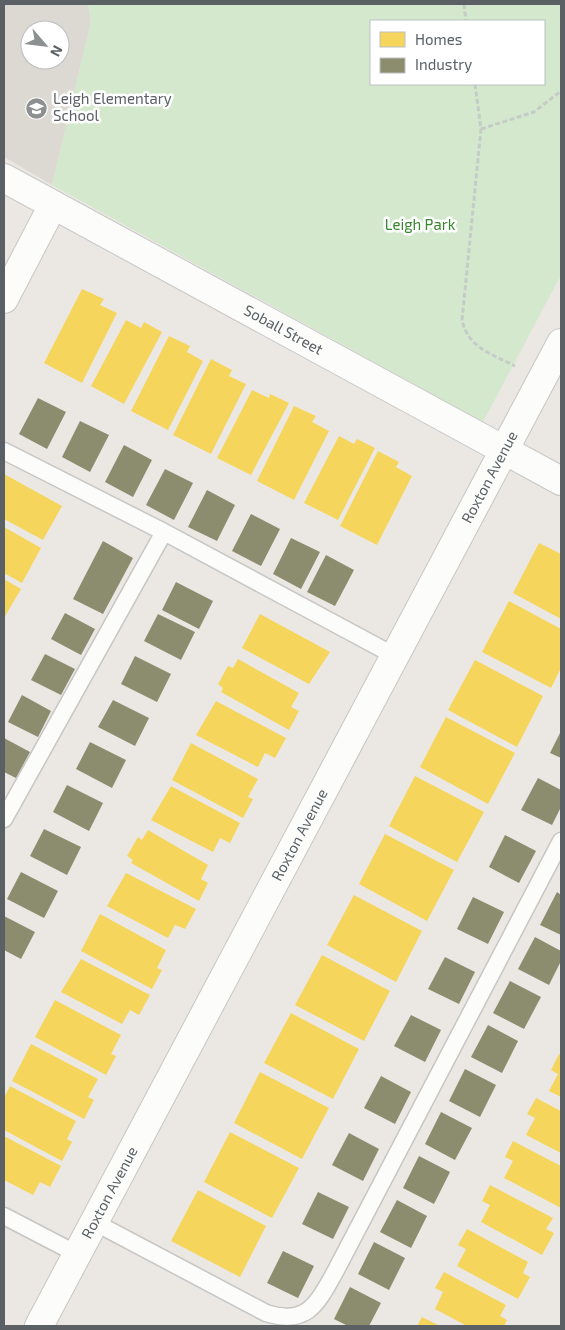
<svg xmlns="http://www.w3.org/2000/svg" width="565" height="1330" font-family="'Exo 2',sans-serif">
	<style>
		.education { fill: #dcd8d2; fill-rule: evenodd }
		.green { fill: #d4e8ce; fill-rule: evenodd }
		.homes { fill: #f6d55c }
		.industry { fill: #8c8c6e }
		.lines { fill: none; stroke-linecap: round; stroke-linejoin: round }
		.lane-casing { stroke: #c6c6c5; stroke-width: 19 }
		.street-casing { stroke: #c6c6c5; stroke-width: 30 }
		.secondary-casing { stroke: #c7c7c7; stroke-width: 30 }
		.path { stroke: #c5ccc7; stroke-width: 3; stroke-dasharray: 5 2.5; stroke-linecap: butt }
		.lane { stroke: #fcfcfb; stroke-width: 16 }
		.street { stroke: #fcfcfb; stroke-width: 28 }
		.secondary { stroke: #fcfcfb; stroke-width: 28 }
		.labels { text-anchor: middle; stroke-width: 5; stroke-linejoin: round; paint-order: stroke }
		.poi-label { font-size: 15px; fill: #5a6064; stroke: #fff; text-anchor: start }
		.park-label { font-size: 15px; fill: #37862e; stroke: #fff }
		.street-label { font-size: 15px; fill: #5a6064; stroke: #fff }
	</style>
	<rect width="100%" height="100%" fill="#ebe8e4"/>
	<path class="education" d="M4 4H88L91 22 52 185 4 157ZM30 30H60V60H30Z"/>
	<path class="green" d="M88 4H561V275L483 422 52 185 91 22ZM371 21H544V84H371Z"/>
	<path class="homes" d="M82 289 104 299 100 305 117 313 82 383 44 363Z
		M126 320 141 328 144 322 162 332 124 404 91 386Z
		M169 336 190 346 187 352 203 361 168 430 131 411Z
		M211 359 232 370 229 376 246 384 211 454 173 435Z
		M252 390 269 398 270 394 289 403 251 475 217 458Z
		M294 406 316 416 312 422 329 431 294 500 257 481Z
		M339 436 354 444 357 439 375 448 338 520 304 503Z
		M378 451 399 462 396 467 412 476 377 545 340 526Z
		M4 474 62 506 43 540 4 519Z
		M4 527 41 548 22 583 4 573Z
		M539 543 561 554V619L513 593Z
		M4 579 21 589 4 618Z
		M509 601 561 629V668L551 688 482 652Z
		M260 614 330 652 309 684 242 648Z
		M238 659 299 693 291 707 299 711 289 730 221 692 223 688 218 684 228 666 233 668Z
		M475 660 543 696 517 747 448 710Z
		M216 701 286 738 275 758 265 753 258 767 196 735Z
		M446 717 515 753 488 804 420 767Z
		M191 743 258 779 248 797 253 799 243 818 172 780Z
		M415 776 484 812 457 862 389 826Z
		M171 786 240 823 230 843 220 838 213 852 151 820Z
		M148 830 208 865 201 879 208 883 199 901 131 863 133 860 127 856 138 837 142 840Z
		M385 834 454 870 427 921 359 884Z
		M126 873 196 909 185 929 175 925 168 938 107 906Z
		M354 895 422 931 396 982 327 945Z
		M100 914 166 950 157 968 162 970 152 989 81 951Z
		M322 955 390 991 364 1041 295 1005Z
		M81 959 150 995 139 1015 130 1010 122 1024 61 992Z
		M55 1000 121 1035 111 1054 116 1056 106 1075 35 1037Z
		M291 1013 359 1049 333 1099 264 1063Z
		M31 1044 98 1079 88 1097 94 1100 84 1119 12 1081Z
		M559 1054 561 1055V1097L549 1091 558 1074 551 1070Z
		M260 1072 329 1108 302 1159 234 1123Z
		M10 1086 76 1121 67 1139 72 1142 62 1161 4 1130V1098Z
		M536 1098 561 1111V1153L526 1135 535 1118 527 1114Z
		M230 1132 299 1168 272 1218 204 1182Z
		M4 1136 61 1166 50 1187 40 1182 33 1195 4 1180Z
		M513 1141 561 1166V1208L504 1178 513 1161 505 1157Z
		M490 1185 553 1218 546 1229 554 1233 542 1255 481 1222 490 1205 482 1201Z
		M198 1190 266 1226 240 1277 171 1241Z
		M467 1229 528 1262 523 1273 530 1277 518 1299 457 1266 466 1249 458 1245Z
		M444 1272 506 1305 500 1316 507 1320 504 1326H467L435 1309 443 1292 435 1288Z
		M422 1317 440 1326H417Z"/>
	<path class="industry" d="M38 398 66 412 47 449 19 434Z
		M80 421 109 435 90 472 62 457Z
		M124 445 152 460 133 497 105 482Z
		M165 469 193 483 174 520 146 505Z
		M207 490 235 505 217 541 188 527Z
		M251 514 280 529 261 566 232 551Z
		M291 538 320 552 301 589 273 574Z
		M103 541 133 558 103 614 73 599Z
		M326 555 354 570 335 606 307 592Z
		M176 582 213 601 199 629 162 610Z
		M65 613 95 629 81 655 51 639Z
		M158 614 195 632 181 660 144 641Z
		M45 654 75 669 61 695 31 680Z
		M135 656 171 674 157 702 121 684Z
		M22 695 51 711 38 737 8 722Z
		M113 700 149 718 135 746 98 727Z
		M561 731V758L550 753Z
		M4 738 30 752 16 778 4 772Z
		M90 742 126 760 112 788 76 769Z
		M538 778 561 790V807L552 825 521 810Z
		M67 785 103 803 89 831 53 812Z
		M44 829 81 847 67 875 30 856Z
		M505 835 536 851 519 883 489 867Z
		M21 872 58 891 44 918 7 899Z
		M557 892 561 895V935L540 925Z
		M473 897 504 912 488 944 457 929Z
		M4 916 35 932 21 959 4 950Z
		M535 937 561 951V961L549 985 518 969Z
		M445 957 475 972 459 1004 428 989Z
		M510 981 541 997 524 1029 493 1013Z
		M411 1015 441 1030 425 1062 394 1046Z
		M488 1025 518 1041 502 1073 471 1057Z
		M465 1069 496 1085 480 1117 449 1101Z
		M381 1076 411 1092 395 1124 364 1108Z
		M441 1112 472 1128 455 1160 425 1144Z
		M349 1133 379 1149 363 1181 332 1165Z
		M419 1156 450 1172 434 1204 403 1188Z
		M318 1192 349 1207 333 1239 302 1224Z
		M397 1200 427 1216 411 1248 380 1232Z
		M374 1242 405 1258 389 1290 358 1274Z
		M283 1251 314 1266 298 1298 267 1283Z
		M350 1287 381 1303 369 1326H348L334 1319Z"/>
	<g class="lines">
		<defs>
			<path id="lane" d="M4 451 164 532 395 656
				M4 819 164 532
				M4 1216 77 1254
				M94 1222 266 1313C307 1326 317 1304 335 1272L561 841"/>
			<g id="street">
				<path d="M4 299 53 205"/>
				<path id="s1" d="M39 1326 561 343"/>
			</g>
			<g id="secondary">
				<path id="s2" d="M4 178 561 481"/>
			</g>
		</defs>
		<use href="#lane" class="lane-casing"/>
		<use href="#street" class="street-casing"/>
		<use href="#secondary" class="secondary-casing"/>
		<path class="path" d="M464 4 466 21
			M475 84 481 129 462 320C468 348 492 354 515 366
			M481 129 534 112 561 91"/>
		<use href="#lane" class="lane"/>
		<use href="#street" class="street"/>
		<use href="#secondary" class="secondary"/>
	</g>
	<defs>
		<symbol id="school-disc" viewBox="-11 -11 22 22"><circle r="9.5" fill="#8d9091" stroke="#fff"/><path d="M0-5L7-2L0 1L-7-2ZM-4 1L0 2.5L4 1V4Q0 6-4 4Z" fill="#fff"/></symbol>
	</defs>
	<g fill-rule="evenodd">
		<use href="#school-disc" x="24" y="96" width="25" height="25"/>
	</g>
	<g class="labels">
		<g class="poi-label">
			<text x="53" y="104">Leigh Elementary<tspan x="53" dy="17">School</tspan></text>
		</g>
		<g class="park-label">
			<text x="420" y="230">Leigh Park</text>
		</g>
		<g class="street-label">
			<text dy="5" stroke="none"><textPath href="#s2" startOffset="318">Soball Street</textPath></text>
			<text dy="5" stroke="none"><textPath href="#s1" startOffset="961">Roxton Avenue</textPath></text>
			<text dy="5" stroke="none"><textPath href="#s1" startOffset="556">Roxton Avenue</textPath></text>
			<text dy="5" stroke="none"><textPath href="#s1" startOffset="151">Roxton Avenue</textPath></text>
		</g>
	</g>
	<rect width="565" height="1330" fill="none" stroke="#5a6064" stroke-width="10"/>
	<rect x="370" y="20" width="175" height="65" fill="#ffffff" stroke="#bdbfc1"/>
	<rect x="380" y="32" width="25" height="15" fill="#f6d55c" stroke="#bdbfc1"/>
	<text x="415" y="45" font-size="15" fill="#5a6064">Homes</text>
	<rect x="380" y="58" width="25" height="15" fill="#8c8c6e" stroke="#bdbfc1"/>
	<text x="415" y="70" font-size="15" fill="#5a6064">Industry</text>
	<g transform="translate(45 45) rotate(118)"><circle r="24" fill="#ffffff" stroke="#bdbfc1"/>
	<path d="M0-4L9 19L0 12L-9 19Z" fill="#8d9091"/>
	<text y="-8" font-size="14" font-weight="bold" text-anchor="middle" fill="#5a6064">N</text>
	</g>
</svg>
